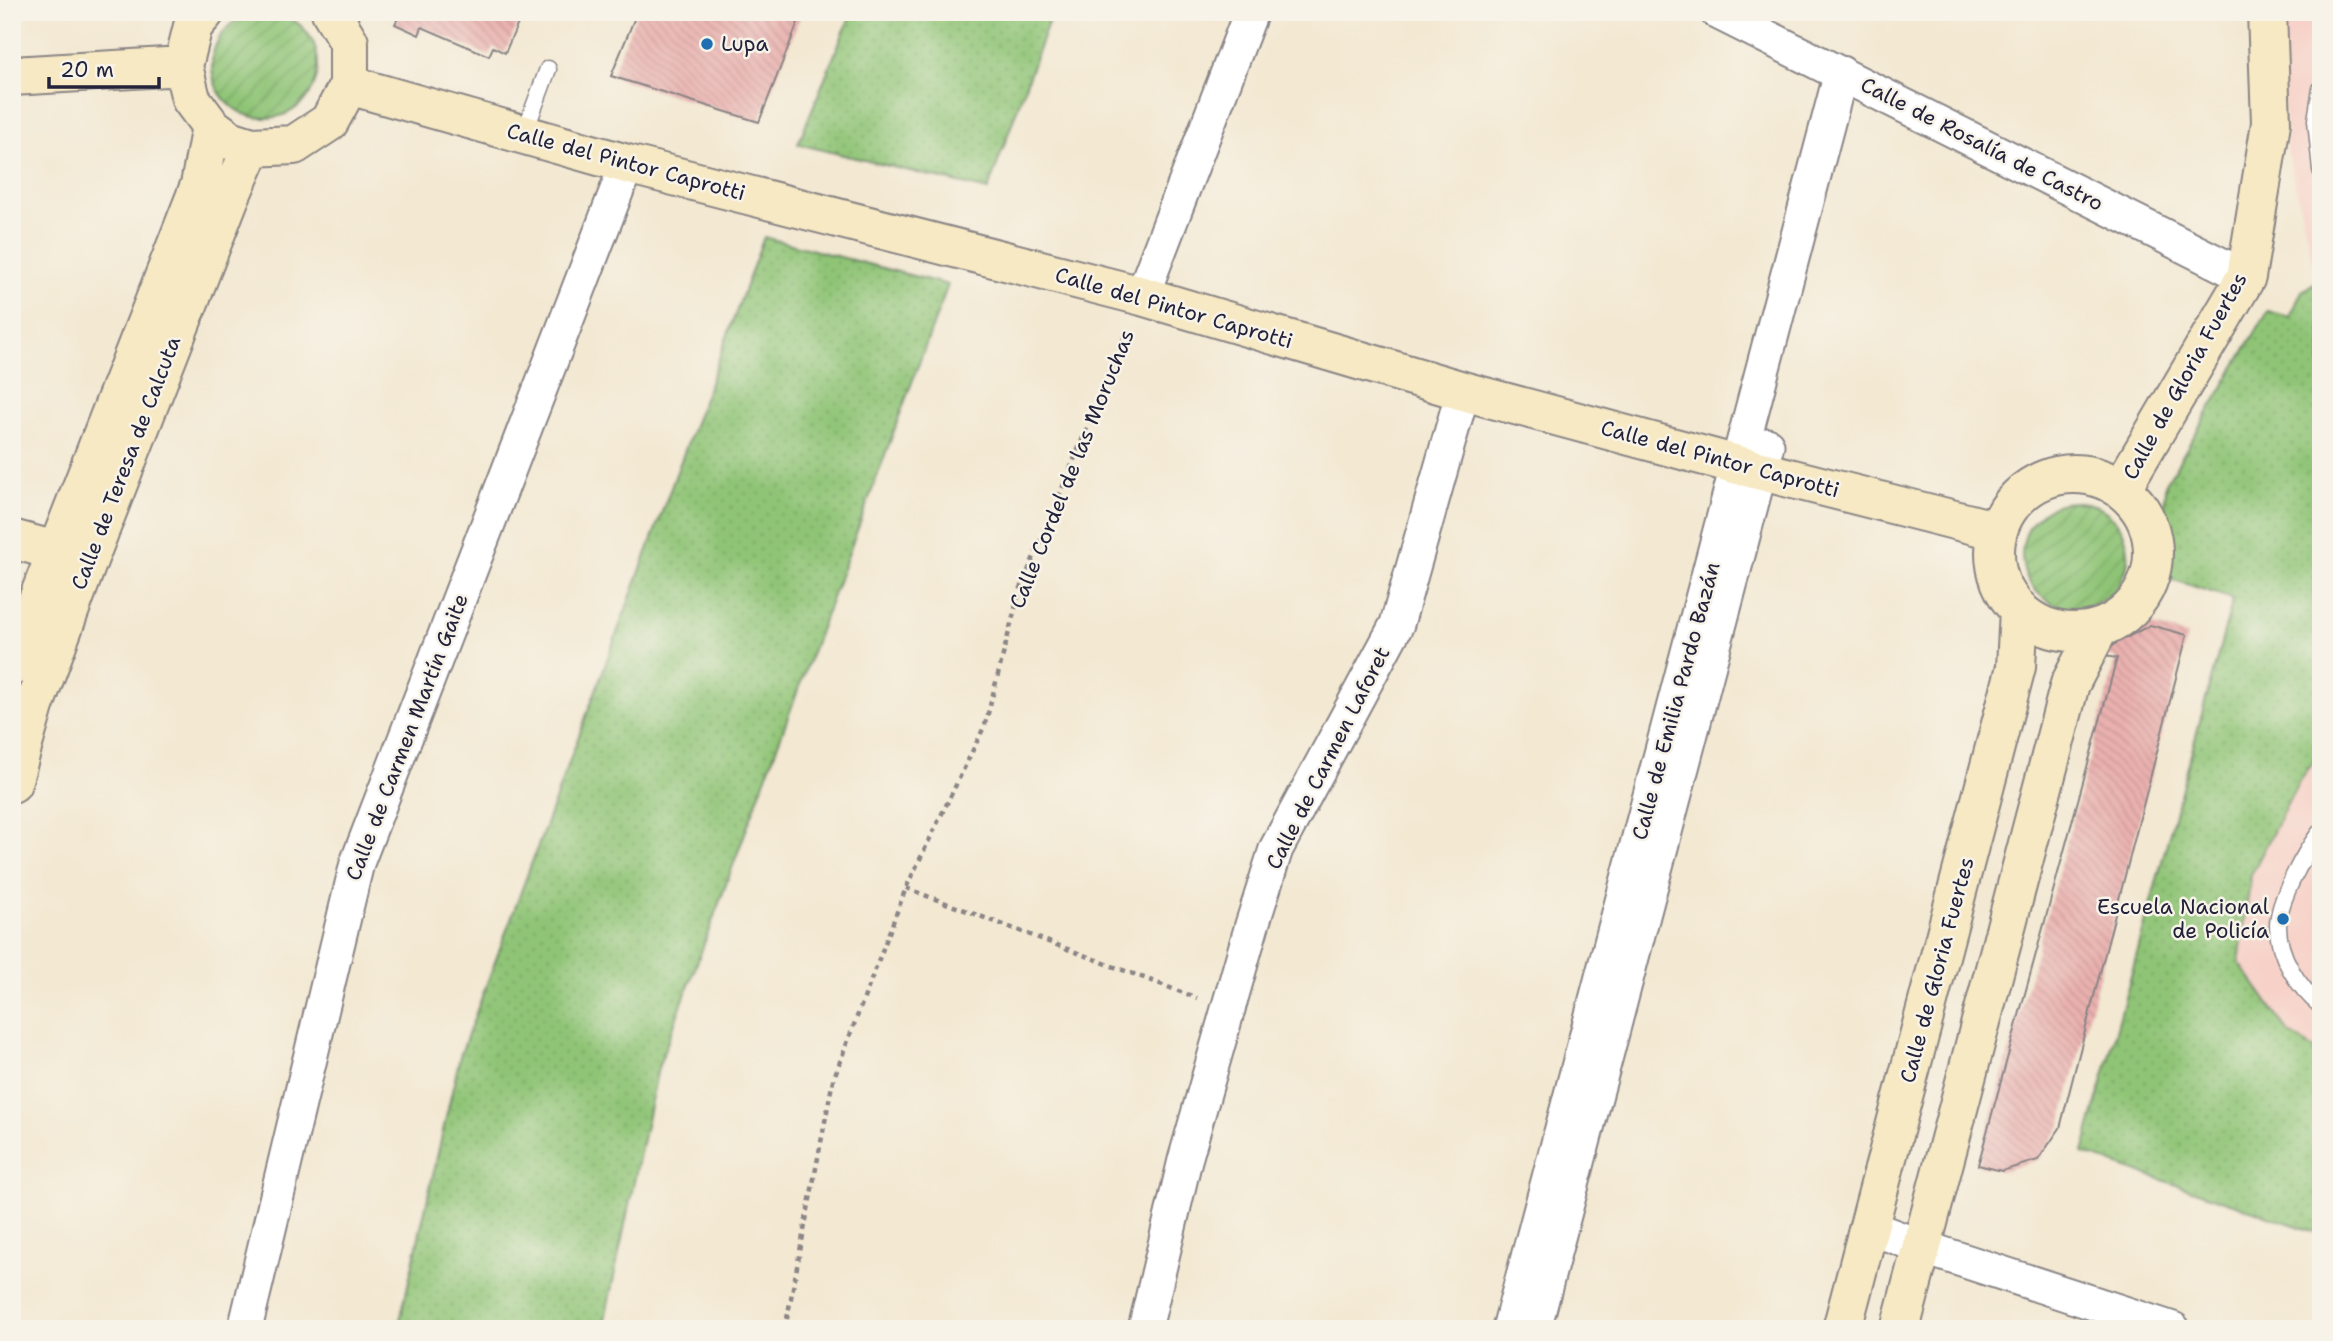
<svg xmlns="http://www.w3.org/2000/svg" width="2333" height="1341" font-family="'Shantell Sans',sans-serif">
	<style>
		.built { fill: #f7d1c8 }
		.grass { fill: url(#grass-dots); stroke: #587358; stroke-width: 2 }
		.garden { fill: url(#garden-furrows); stroke: #587358; stroke-width: 2 }
		.building { fill: url(#building-back-hatch) }
		.lines { fill: none; stroke-linecap: round; stroke-linejoin: round }
		.lane-casing { stroke: #8a8586; stroke-width: 19 }
		.street-casing { stroke: #8a8586; stroke-width: 37 }
		.secondary-casing { stroke: #8a8586; stroke-width: 42 }
		.path { stroke: #8a8586; stroke-width: 4.5; stroke-dasharray: 5 5; stroke-linecap: butt }
		.lane { stroke: #fff; stroke-width: 16 }
		.street { stroke: #fff; stroke-width: 33 }
		.secondary { stroke: #f6e9c3; stroke-width: 38 }
		.poi-dot { fill: #1f6fb2; stroke: #f7f3e8; stroke-width: 2.5 }
		.labels { text-anchor: middle; stroke-width: 5; stroke-linejoin: round; paint-order: stroke }
		.poi-label { font-size: 21px; fill: #22223b; stroke: #f7f3e8; text-anchor: start }
		.street-label { font-size: 21px; fill: #22223b; stroke: #f7f3e8 }
	</style>
	<defs>
		<pattern id="grass-dots" width="8" height="8" patternUnits="userSpaceOnUse" patternTransform="scale(1.75)"><rect width="8" height="8" fill="#8fc476"/><path d="M2 2h.1M6 6h.1" fill="none" stroke="#7ba867" stroke-width="1.8" stroke-linecap="round"/></pattern>
		<pattern id="garden-furrows" width="10" height="10" patternUnits="userSpaceOnUse" patternTransform="scale(1.75)"><rect width="10" height="10" fill="#8fc476"/><path d="M-1 1l2-2M0 10L10 0M9 11l2-2" fill="none" stroke="#7ba867"/></pattern>
		<pattern id="building-back-hatch" width="6" height="6" patternUnits="userSpaceOnUse" patternTransform="scale(1.75)"><rect width="6" height="6" fill="#eab1af"/><path d="M-1 5l2 2M0 0l6 6M5-1l2 2" fill="none" stroke="#c89897"/></pattern>
	</defs>
	<rect width="100%" height="100%" fill="#f7f3e8"/>
	<filter id="ink" filterUnits="userSpaceOnUse"><feTurbulence type="fractalNoise" baseFrequency=".0143" numOctaves="2"/><feDisplacementMap in="SourceGraphic" scale="14" xChannelSelector="R" yChannelSelector="G"/><feConvolveMatrix kernelMatrix="1 2 1 2 8 2 1 2 1" color-interpolation-filters="sRGB"/></filter>
	<filter id="wash" filterUnits="userSpaceOnUse"><feTurbulence type="fractalNoise" baseFrequency=".00686" numOctaves="4" result="noise"/><feDisplacementMap in="SourceGraphic" scale="28" xChannelSelector="R" yChannelSelector="G"/><feGaussianBlur stdDeviation="1.57" result="paint"/><feColorMatrix in="noise" values="0 0 0 0 0 0 0 0 0 0 0 0 0 0 0 0 0 1.4 0 .05"/><feComposite in="paint" operator="in"/></filter>
	<g filter="url(#wash)">
		<rect width="100%" height="100%" fill="#f3e8d2"/>
		<path class="built" d="M2282 12H2321V288L2317 281 2286 145Z
			M2321 753V1053L2289 1033 2239 962 2251 875 2299 781Z"/>
		<path class="grass" d="M852 12H1052L988 190 798 144Z
			M764 237 948 285 658 1068 603 1329H398L460 1056Z
			M2317 281 2321 288V753L2299 781 2251 875 2239 962 2289 1033 2321 1053V1234L2083 1153 2233 599 2162 576 2165 485 2268 311 2290 317 2302 291Z"/>
		<path class="garden" d="M212 65a53 53 0 1 1 106 0a53 53 0 1 1-106 0Z
			M2022 555a53 53 0 1 1 106 0a53 53 0 1 1-106 0Z"/>
		<g id="blocks">
			<path class="building" d="M397 12H523L505 53 493 47 489 56 422 27 419 35 395 24 399 16Z
				M637 12H802L759 122 611 76Z
				M2150 625 2187 635 2060 1128 2038 1160 2002 1171 1978 1165 2117 658 2104 656 2107 648Z"/>
		</g>
	</g>
	<g filter="url(#ink)">
		<use href="#blocks" fill-opacity="0" stroke="#8a8586" stroke-width="2"/>
		<g class="lines">
			<defs>
				<path id="lane" d="M2321 89 2316 120 2321 170
					M524 134 548 69
					M2321 831C2305 852 2278 900 2278 926 2278 956 2298 987 2321 1006"/>
				<path id="street" d="M1717 12 2246 277
					M1142 296 1251 12
					M1869 1227 1922 1247 2173 1329
					M245 1329 357 863 627 164
					M1145 1329 1185 1160 1252 925 1276 849 1397 624 1463 391
					M1509 1329 1841 73
					M1534 1329 1767 445"/>
				<path id="secondary" d="M205 12 193 26 183 66 191 99 211 126 230 140 252 147 294 145 329 122 349 85V42L331 12
					M12 76 183 66
					M349 85 627 164 1142 296 1463 391 1738 465 1998 531
					M1995 553a79 79 0 1 1 158 0a79 79 0 1 1-158 0Z
					M2121 489 2246 277 2271 123 2267 12
					M12 539 56 551
					M12 666 200 185 211 126
					M12 783 34 706 89 558 230 197 252 147
					M1842 1329 2016 667 2019 609
					M1900 1329 2070 684 2099 628"/>
			</defs>
			<use href="#lane" class="lane-casing"/>
			<use href="#street" class="street-casing"/>
			<use href="#secondary" class="secondary-casing"/>
			<path class="path" d="M906 888 1197 998
				M785 1329 833 1080 906 888 985 725 1019 593 1127 331"/>
			<use href="#lane" class="lane"/>
			<use href="#street" class="street"/>
			<use href="#secondary" class="secondary"/>
		</g>
	</g>
	<g class="poi-dot">
		<circle cx="707" cy="44" r="7"/>
		<circle cx="2283" cy="919" r="7"/>
	</g>
	<g class="labels">
		<g class="poi-label">
			<text x="721" y="51">Lupa</text>
			<text x="2269" y="914" text-anchor="end">Escuela Nacional<tspan x="2269" dy="24">de Policía</tspan></text>
		</g>
		<g class="street-label">
			<text transform="translate(1982 144) rotate(27)" y="7">Calle de Rosalía de Castro</text>
			<text transform="translate(626 162) rotate(15)" y="7">Calle del Pintor Caprotti</text>
			<text transform="translate(1174 308) rotate(16)" y="7">Calle del Pintor Caprotti</text>
			<text transform="translate(2185 376) rotate(-61)" y="7">Calle de Gloria Fuertes</text>
			<text transform="translate(1720 459) rotate(15)" y="7">Calle del Pintor Caprotti</text>
			<text transform="translate(126 463) rotate(-69)" y="7">Calle de Teresa de Calcuta</text>
			<text transform="translate(1072 469) rotate(-68)" y="7">Calle Cordel de las Moruchas</text>
			<text transform="translate(1676 701) rotate(-75)" y="7">Calle de Emilia Pardo Bazán</text>
			<text transform="translate(407 737) rotate(-69)" y="7">Calle de Carmen Martín Gaite</text>
			<text transform="translate(1328 758) rotate(-63)" y="7">Calle de Carmen Laforet</text>
			<text transform="translate(1937 970) rotate(-75)" y="7">Calle de Gloria Fuertes</text>
		</g>
	</g>
	<rect width="2333" height="1341" fill="none" stroke="#f7f3e8" stroke-width="42"/>
	<path d="M49 77v10h110v-10" fill="none" stroke="#22223b" stroke-width="3.5"/>
	<text x="60" y="77" font-size="21" fill="#22223b" stroke="#f7f3e8" stroke-width="5" paint-order="stroke">20 m</text>
</svg>
